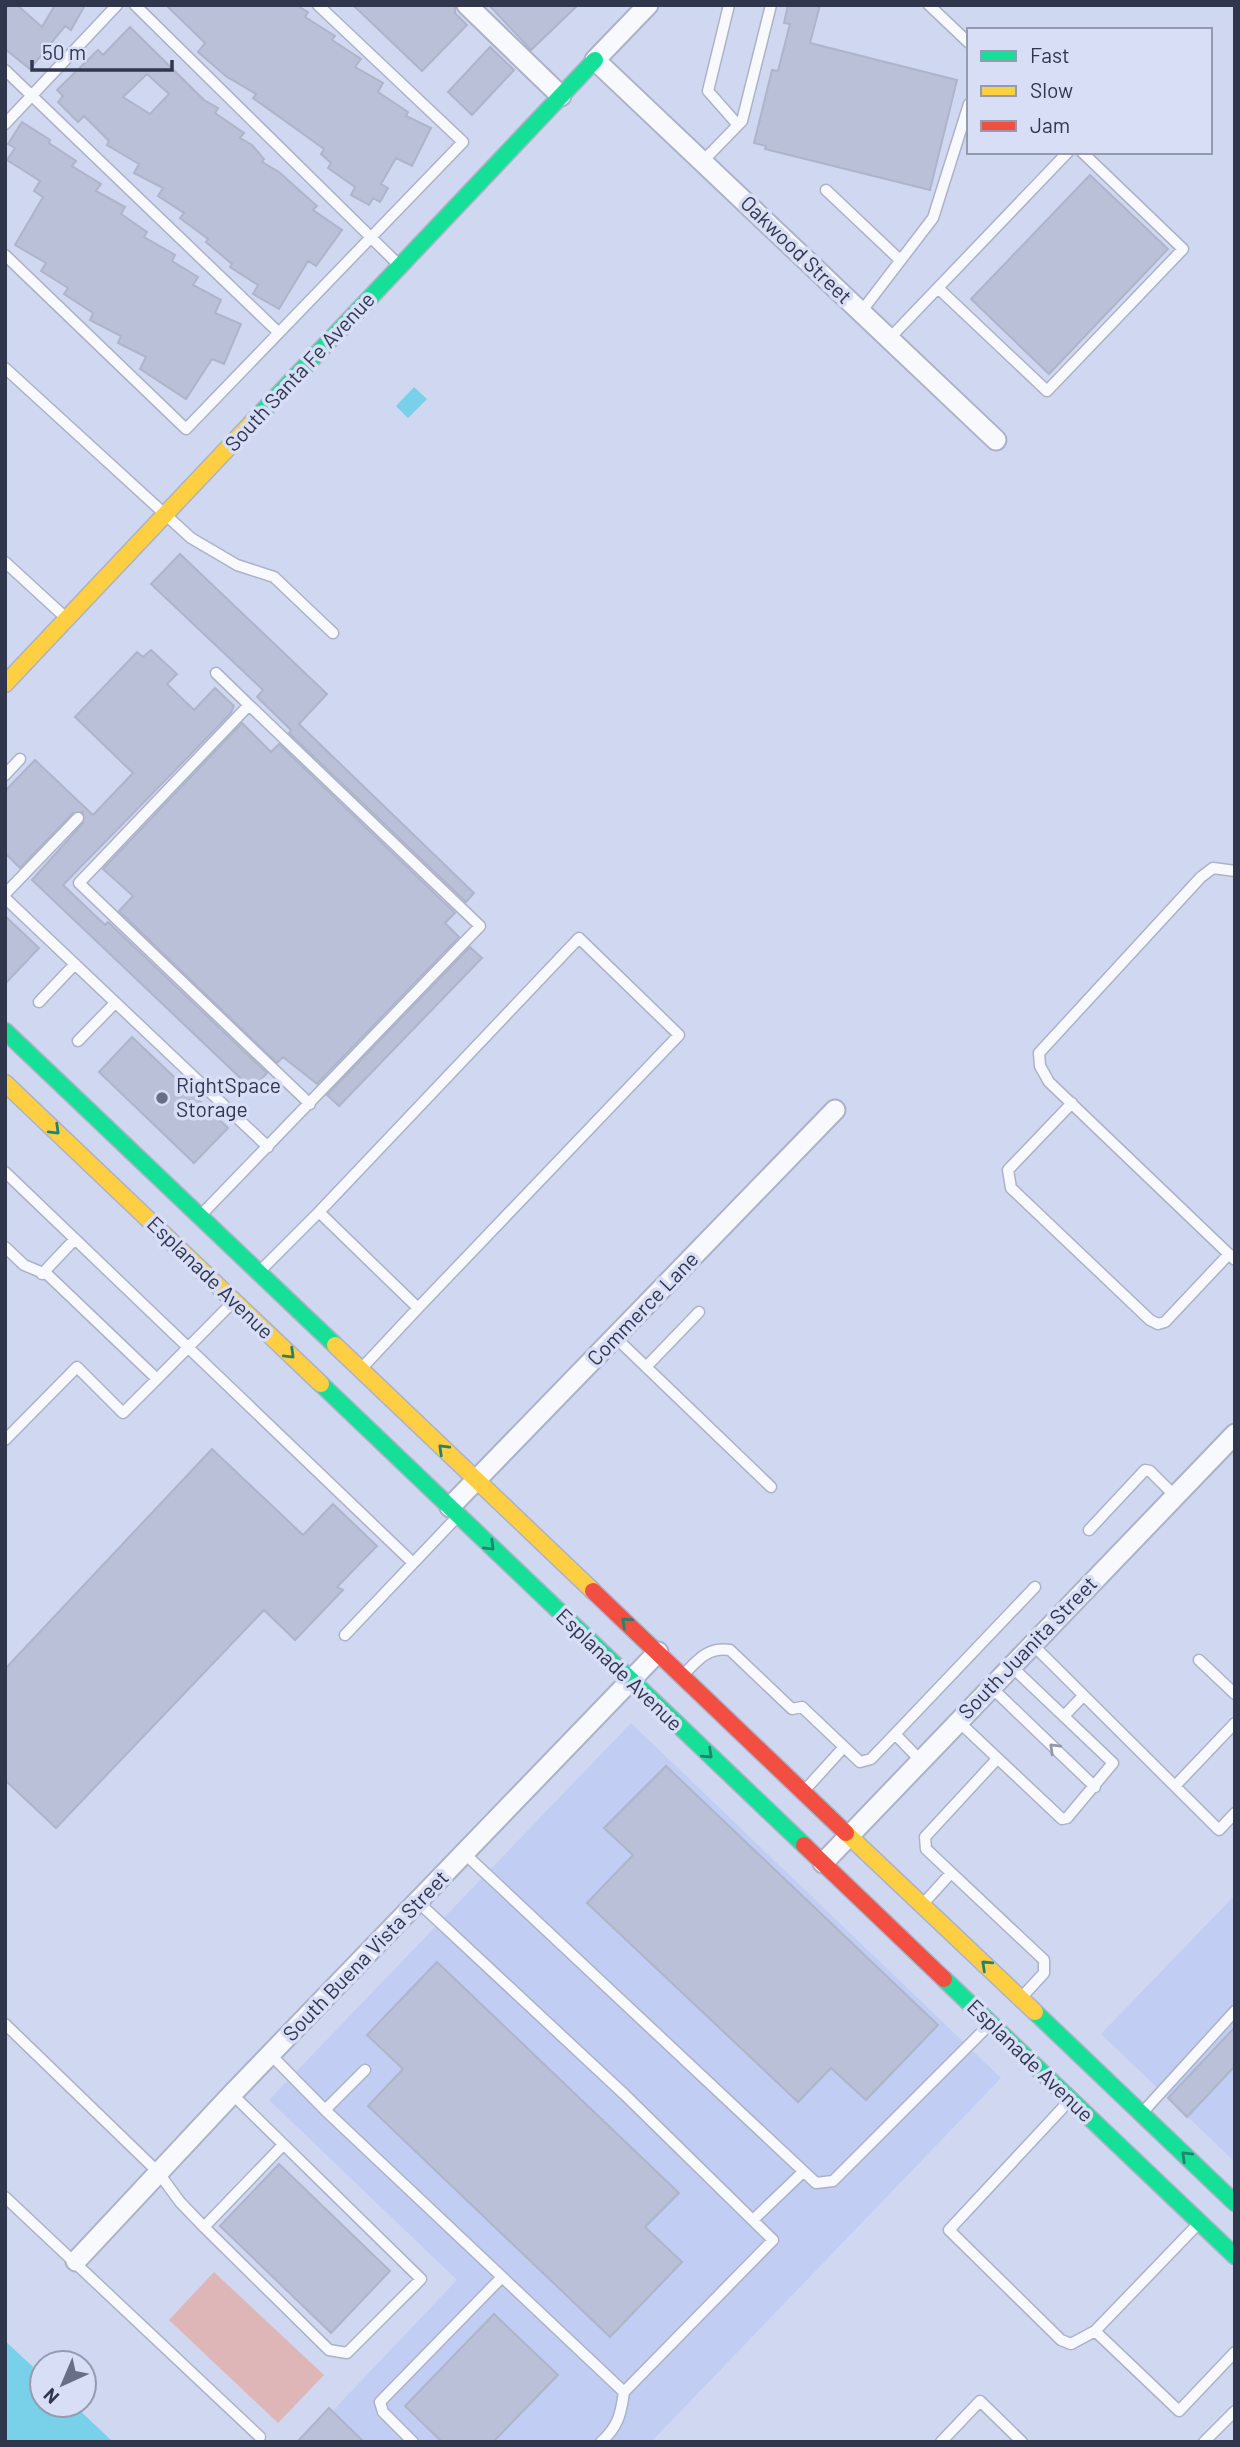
<svg xmlns="http://www.w3.org/2000/svg" width="1240" height="2447" font-family="Barlow,sans-serif">
	<style>
		.built { fill: #c2cdf4 }
		.green { fill: #deb6b8 }
		.water { fill: #78d1e8 }
		.building { fill: #b9c0d7; stroke: #aeb4ca; stroke-width: 2; fill-rule: evenodd }
		.lines { fill: none; stroke-linecap: round; stroke-linejoin: round }
		.lane-casing { stroke: #acb2c7; stroke-width: 13 }
		.street-casing { stroke: #acb2c7; stroke-width: 23 }
		.fast-casing { stroke: #acb2c7; stroke-width: 19 }
		.slow-casing { stroke: #acb2c7; stroke-width: 19 }
		.jam-casing { stroke: #acb2c7; stroke-width: 19 }
		.lane { stroke: #f8f9fd; stroke-width: 10 }
		.street { stroke: #f8f9fd; stroke-width: 19 }
		.fast { stroke: #16e098; stroke-width: 16 }
		.slow { stroke: #ffcf43; stroke-width: 16 }
		.jam { stroke: #f24e42; stroke-width: 16 }
		.oneway { stroke: #24826e }
		.oneway2 { stroke: #9498a4 }
		.poi-dot { fill: #686e85; stroke: #d7def5; stroke-width: 2.5 }
		.labels { text-anchor: middle; stroke-width: 7; stroke-linejoin: round; paint-order: stroke }
		.street-label { font-size: 21px; fill: #30364c; stroke: #d7def5 }
		.poi-label { font-size: 21px; fill: #30364c; stroke: #d7def5; text-anchor: start }
	</style>
	<rect width="100%" height="100%" fill="#d0d7f0"/>
	<path class="built" d="M631 1723 1001 2078 651 2442H303L457 2280 269 2100Z
		M1235 1895V2162L1101 2034Z"/>
	<path class="green" d="M214 2272 324 2375 278 2423 169 2320Z"/>
	<path class="water" d="M414 387 427 399 408 418 396 406Z
		M5 2341 42 2375V2405H74L113 2442H5Z"/>
	<path class="building" d="M9 5H17L42 27 55 5H85L71 30 65 26 30 69 5 49V10Z
		M166 5H296L308 12 305 17 335 36 332 40 361 59 355 67 383 83 378 92 408 112 406 116 431 128 412 166 396 158 381 184 388 188 380 202 373 198 369 205 351 195 355 187 328 168 331 163 321 154 324 149 253 98 256 94 227 77 198 52 205 43Z
		M353 5H455V13L467 25 422 71Z
		M489 5H578L531 50Z
		M788 5H820L810 43 957 80 930 190 765 149 766 146 754 143 772 70 778 71 790 24 784 23Z
		M130 27 204 100 218 108 215 113 244 133 240 138 252 145 264 159 262 162 279 172 317 206 313 210 342 230 316 266 308 261 279 309 253 294 258 285 230 267 232 264 206 242 208 239 180 218 184 213 158 196 163 188 134 173 139 164 107 145 109 141 84 116 78 122 58 102 63 96 57 90 98 50 103 55ZM147 74 169 94 150 114 123 97Z
		M490 47 514 70 472 115 448 92Z
		M22 122 50 140 49 143 76 161 72 166 101 184 96 191 125 207 121 214 147 232 144 237 175 255 172 261 198 277 193 285 221 300 215 313 241 324 224 364 212 359 186 399 140 369 146 357 118 343 121 336 90 320 93 313 64 294 68 288 41 271 46 263 15 245 43 197 34 191 40 181 7 160 15 148 8 144Z
		M1090 175 1168 249 1049 374 971 299Z
		M180 554 327 694 299 724 474 893 466 902 289 733 291 730 257 697 263 690 151 584Z
		M151 650 177 674 167 684 194 710 215 688 234 706 231 713 63 885 105 925 108 922 267 1073 252 1089 32 880 83 823V812L73 813 20 868 5 853V791L35 760 93 815 133 773 75 717 137 652 143 657Z
		M242 723 271 752 279 744 455 913 445 923 459 937 317 1084 283 1057 277 1063 119 911 133 896 103 869Z
		M5 916 39 948 5 984Z
		M470 947 482 958 339 1106 327 1095Z
		M132 1037 228 1128 194 1163 99 1072Z
		M212 1449 303 1535 333 1504 377 1546 337 1587 343 1590 295 1640 264 1610 56 1828 5 1780V1669Z
		M666 1766 938 2025 866 2100 831 2068 798 2102 587 1903 633 1855 604 1828Z
		M437 1962 679 2193 645 2227 682 2262 610 2337 368 2106 403 2069 367 2035Z
		M1235 2027V2066L1187 2117 1168 2098Z
		M279 2164 390 2271 331 2333 220 2226Z
		M494 2314 558 2375 493 2442H442L405 2406Z
		M329 2408 364 2442H297Z"/>
	<g class="lines">
		<defs>
			<path id="lane" d="M135 5 400 266
				M729 5 708 91 738 125
				M929 5 969 43
				M5 70 278 332
				M5 124 117 5
				M703 161 742 121 771 5
				M826 190 900 260
				M5 255 186 429 463 142 318 5
				M938 288 1047 391 1183 249 1082 152
				M861 312 933 218 969 104
				M889 339 1068 152
				M5 368 191 538 237 565 274 577 333 633
				M5 562 66 618
				M216 673 249 705
				M5 775 20 759
				M1235 871 1213 868 1201 877 1039 1053 1040 1066 1049 1082 1235 1260
				M5 894 78 818
				M5 898 268 1147
				M39 1002 75 964
				M78 1041 115 1003
				M1072 1103 1008 1170 1011 1188 1150 1320 1158 1324 1165 1322 1229 1254
				M5 1172 413 1563
				M319 1212 579 938 679 1035 418 1308
				M201 1215 480 926 249 705 79 883 310 1104
				M5 1247 24 1265 48 1275 157 1379 233 1302
				M259 1272 319 1212 418 1308 361 1369
				M42 1274 75 1239
				M616 1338 771 1487
				M646 1367 699 1312
				M5 1440 77 1367 123 1413 157 1379
				M1089 1530 1145 1470 1150 1471 1175 1496
				M345 1635 458 1516
				M1032 1644 1219 1830 1235 1813
				M1199 1660 1235 1694
				M683 1675C698 1660 707 1647 730 1650L792 1709 802 1707 860 1762 871 1759 895 1734
				M991 1687 1095 1787
				M1064 1716 1083 1696
				M958 1721 1062 1819 1067 1818 1113 1763 1011 1666
				M997 1759 925 1837 926 1849 1044 1960V1973L1021 1998
				M920 1760 895 1734 1035 1587
				M1175 1786 1235 1723
				M804 1791 844 1747
				M465 1854 816 2183 833 2181 990 2024
				M923 1904 951 1873
				M5 2024 158 2172 180 2202 204 2227
				M270 2054 325 2110 365 2070
				M232 2094 421 2279 347 2353 329 2350 204 2227 283 2145
				M1070 2100 949 2230 1061 2340 1071 2344 1095 2331 1179 2411 1235 2352
				M325 2110 624 2392 773 2240 624 2094 418 1902
				M1142 2113 1235 2011
				M5 2197 260 2437
				M753 2220 803 2172
				M1095 2331 1199 2223
				M413 2442 383 2412 380 2402 502 2277
				M601 2442C618 2427 621 2414 624 2392
				M941 2442 980 2401 1022 2442
				M1204 2442 1235 2411"/>
			<path id="street" d="M467 5 561 96
				M648 5 595 60 996 440
				M450 1507 835 1110
				M823 1863 1235 1434
				M76 2261 232 2094 658 1652"/>
			<path id="fast" d="M260 414 595 60
				M5 1031 335 1345
				M321 1384 804 1845
				M944 1979 1235 2256
				M1035 2012 1235 2203"/>
			<path id="slow" d="M5 684 260 414
				M5 1083 321 1384
				M335 1345 593 1591
				M846 1833 1035 2012"/>
			<path id="jam" d="M593 1591 846 1833
				M804 1845 944 1979"/>
		</defs>
		<use href="#lane" class="lane-casing"/>
		<use href="#street" class="street-casing"/>
		<use href="#fast" class="fast-casing"/>
		<use href="#slow" class="slow-casing"/>
		<use href="#jam" class="jam-casing"/>
		<use href="#lane" class="lane"/>
		<use href="#street" class="street"/>
		<use href="#fast" class="fast"/>
		<use href="#slow" class="slow"/>
		<use href="#jam" class="jam"/>
	</g>
	<defs><path id="oneway-chevron" d="M-2-3.5L2.5 0L-2 3.5" fill="none" stroke-width="1.6" stroke-linecap="round" stroke-linejoin="round" transform="scale(1.75)"/></defs>
	<g class="oneway">
		<use href="#oneway-chevron" transform="translate(55 1130) rotate(44)"/>
		<use href="#oneway-chevron" transform="translate(290 1354) rotate(44)"/>
		<use href="#oneway-chevron" transform="translate(443 1449) rotate(-136)"/>
		<use href="#oneway-chevron" transform="translate(490 1546) rotate(44)"/>
		<use href="#oneway-chevron" transform="translate(626 1622) rotate(-137)"/>
		<use href="#oneway-chevron" transform="translate(708 1754) rotate(43)"/>
		<use href="#oneway-chevron" transform="translate(986 1965) rotate(-137)"/>
		<use href="#oneway-chevron" transform="translate(1186 2156) rotate(-136)"/>
	</g>
	<use class="oneway2" href="#oneway-chevron" transform="translate(1054 1748) rotate(-136)"/>
	<circle class="poi-dot" cx="162" cy="1098" r="7"/>
	<g class="labels">
		<g class="street-label">
			<text transform="translate(796 250) rotate(44)" y="7">Oakwood Street</text>
			<text transform="translate(300 372) rotate(-47)" y="7">South Santa Fe Avenue</text>
			<text transform="translate(210 1278) rotate(44)" y="7">Esplanade Avenue</text>
			<text transform="translate(643 1309) rotate(-46)" y="7">Commerce Lane</text>
			<text transform="translate(1028 1648) rotate(-46)" y="7">South Juanita Street</text>
			<text transform="translate(619 1670) rotate(44)" y="7">Esplanade Avenue</text>
			<text transform="translate(366 1956) rotate(-46)" y="7">South Buena Vista Street</text>
			<text transform="translate(1030 2061) rotate(44)" y="7">Esplanade Avenue</text>
		</g>
		<g class="poi-label">
			<text x="176" y="1093">RightSpace<tspan x="176" dy="24">Storage</tspan></text>
		</g>
	</g>
	<rect width="1240" height="2447" fill="none" stroke="#30364c" stroke-width="14"/>
	<rect x="967" y="28" width="245" height="126" fill="#d7def5" stroke="#949bb1" stroke-width="2"/>
	<rect x="981" y="51" width="35" height="10" fill="#16e098" stroke="#949bb1" stroke-width="2"/>
	<text x="1030" y="63" font-size="21" fill="#30364c">Fast</text>
	<rect x="981" y="86" width="35" height="10" fill="#ffcf43" stroke="#949bb1" stroke-width="2"/>
	<text x="1030" y="98" font-size="21" fill="#30364c">Slow</text>
	<rect x="981" y="121" width="35" height="10" fill="#f24e42" stroke="#949bb1" stroke-width="2"/>
	<text x="1030" y="133" font-size="21" fill="#30364c">Jam</text>
	<g transform="translate(63 2384) rotate(224)"><circle r="33" fill="#d7def5" stroke="#949bb1" stroke-width="2"/>
	<path d="M0-5L12 26L0 18L-12 26Z" fill="#686e85"/>
	<text y="-10" font-size="19" font-weight="bold" text-anchor="middle" fill="#30364c">N</text>
	</g>
	<path d="M32 60v10h140v-10" fill="none" stroke="#30364c" stroke-width="3.5"/>
	<text x="42" y="60" font-size="21" fill="#30364c" stroke="#d7def5" stroke-width="5" paint-order="stroke">50 m</text>
</svg>
